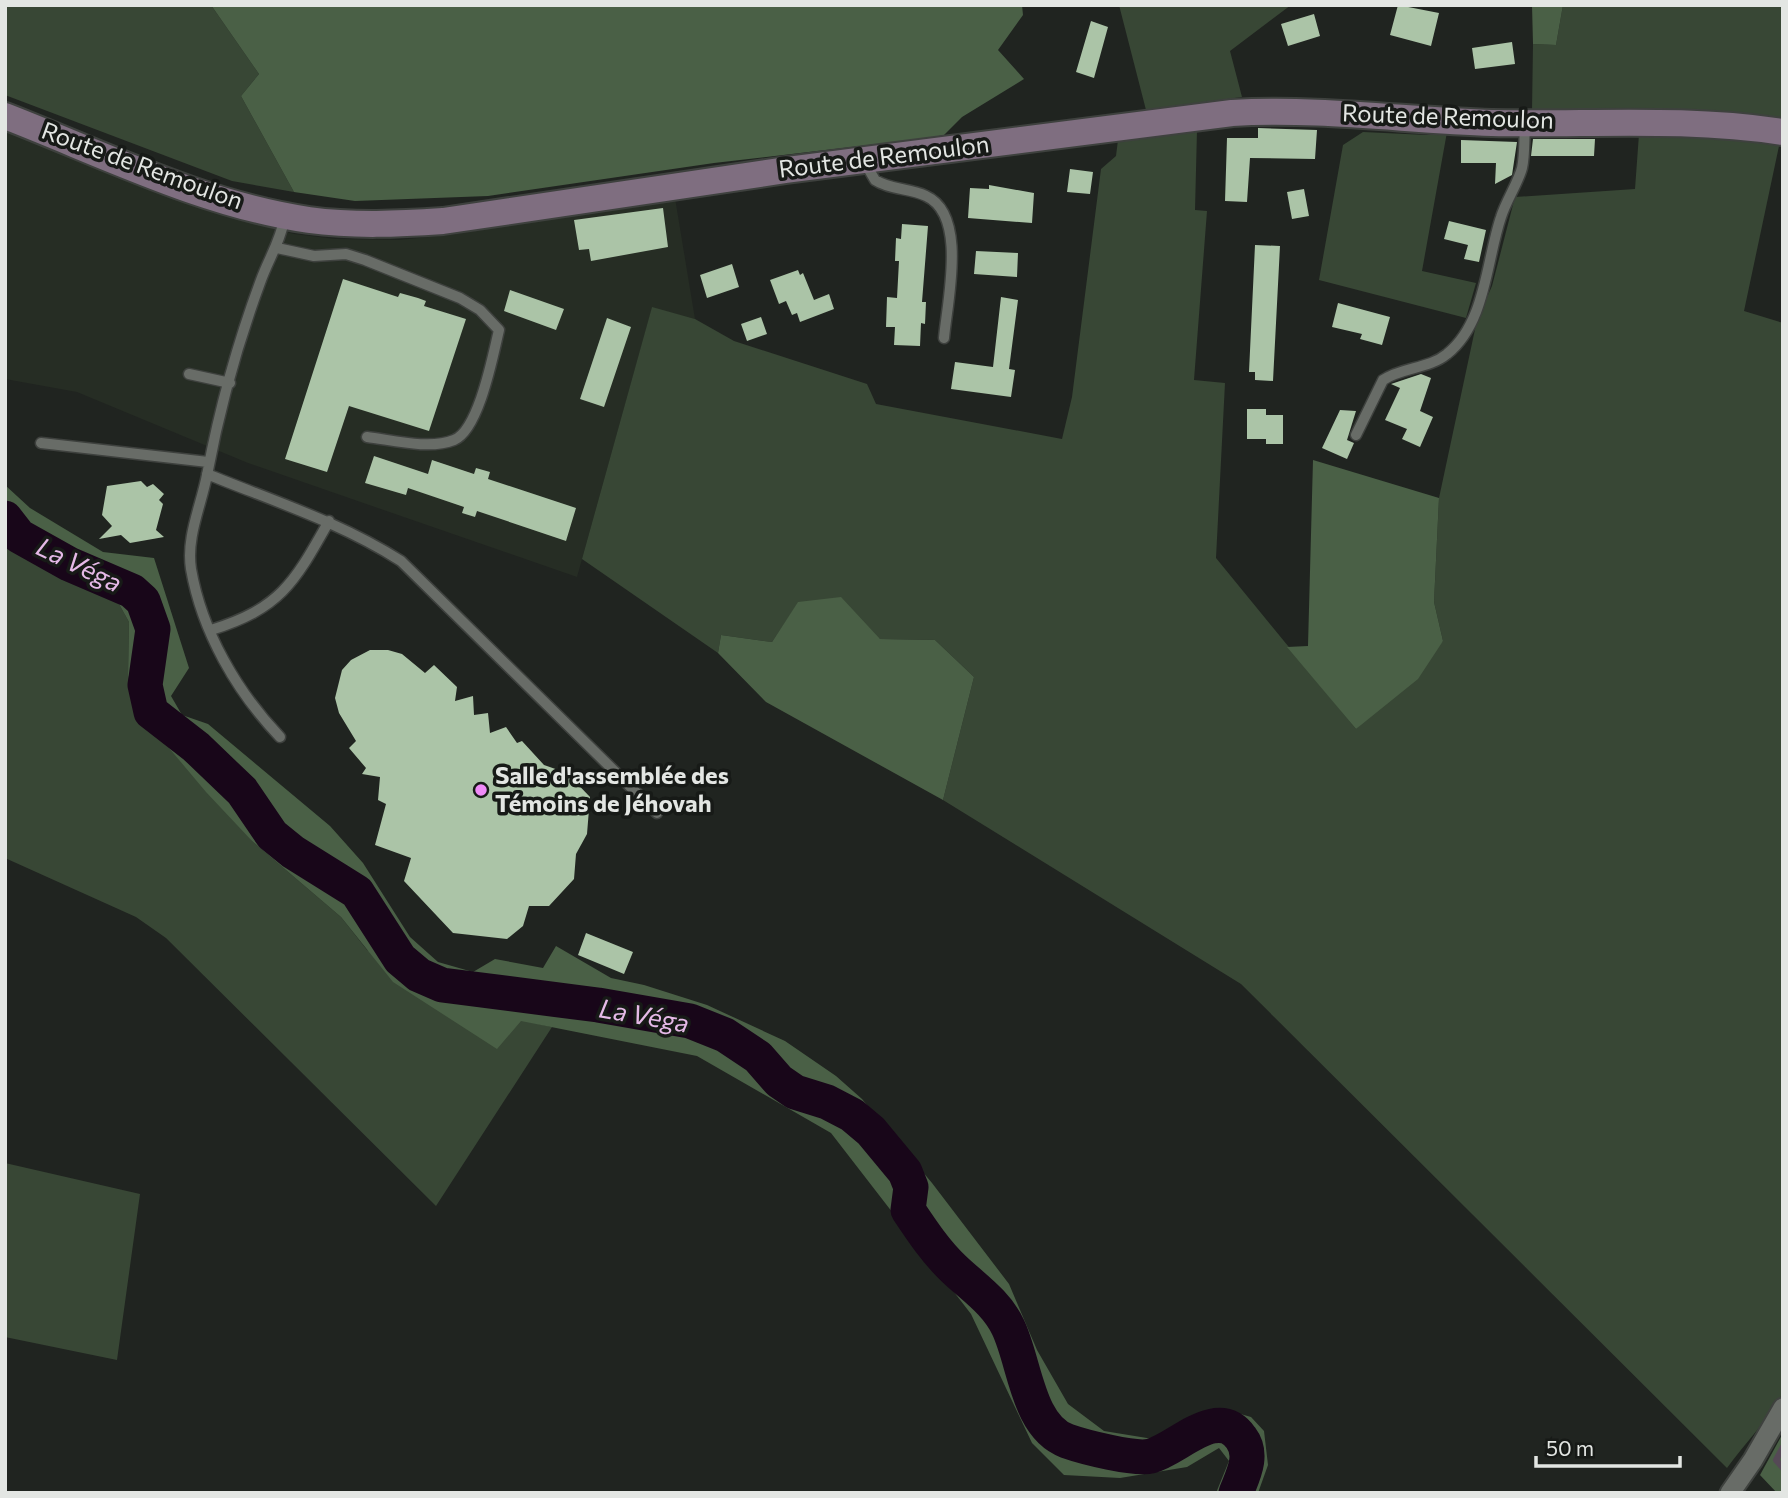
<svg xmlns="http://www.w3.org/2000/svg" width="1788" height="1498" font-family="Commissioner,sans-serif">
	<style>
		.built { fill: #262d24 }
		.green { fill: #384735 }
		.forest { fill: #4a6046 }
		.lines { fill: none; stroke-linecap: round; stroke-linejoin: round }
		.stream { stroke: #554956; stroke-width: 6 }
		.river { stroke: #180619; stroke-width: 35 }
		.building { fill: #abc4a7 }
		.lane-casing { stroke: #3e413e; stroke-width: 13 }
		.street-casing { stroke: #3e413e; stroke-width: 23 }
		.secondary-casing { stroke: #3e413e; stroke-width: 30 }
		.lane { stroke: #686c67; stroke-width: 10 }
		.street { stroke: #686c67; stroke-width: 19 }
		.secondary { stroke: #7f6e80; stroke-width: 26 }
		.poi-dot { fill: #ef8bf7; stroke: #171a17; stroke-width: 2.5 }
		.labels { text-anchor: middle; stroke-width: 7; stroke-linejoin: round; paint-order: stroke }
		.street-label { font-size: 24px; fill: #e3e6e3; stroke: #171a17 }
		.poi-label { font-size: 24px; font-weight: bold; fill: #e3e6e3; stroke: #171a17; text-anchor: start }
		.water-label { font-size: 26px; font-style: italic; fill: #e5b9e7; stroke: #171a17 }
	</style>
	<rect width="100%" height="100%" fill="#202420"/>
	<path class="built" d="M5 128 240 220 294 234 336 239 398 240 450 235 675 198 695 319 652 308 577 577 248 463 77 392 5 379Z"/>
	<path class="green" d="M5 5H211L259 74 241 96 294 192 232 181 5 95Z
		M1119 5H1291L1230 51 1242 97 1146 110Z
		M1563 5H1783V119L1698 110 1532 111 1533 44 1556 45Z
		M1197 130 1195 210 1207 211 1194 380 1225 383 1216 558 1356 729 1443 641 1434 602 1439 498 1477 320 1492 286 1515 197 1635 189 1639 134 1712 136 1779 146 1744 311 1783 323V1393C1768 1420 1746 1442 1727 1468L1241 984 943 800 974 677 935 640 880 639 798 603 772 642 721 635 718 653 582 559 652 307 695 319 734 341 867 384 876 404 1062 439 1072 397 1101 169 1116 156 1118 140Z
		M1363 132 1427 135 1447 132 1422 271 1476 283 1466 318 1319 280 1343 145Z
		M5 539 119 604 129 622 128 676 253 842 341 917 367 950 521 1020 552 1027 436 1206 166 938 136 917 5 858Z
		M5 1163 140 1194 117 1360 5 1337Z"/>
	<path class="forest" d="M211 5H1022L1023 15 998 50 1024 79 962 117 944 135 928 138 714 163 488 196 355 201 294 192 241 96 259 74Z
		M1532 5H1563L1556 45 1533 44Z
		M1313 460 1439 498 1434 602 1443 641 1418 679 1356 729 1287 647 1308 646Z
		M5 485 30 508 103 552 154 558 189 668 171 696 182 715 208 724 330 826 363 863 410 937 438 962 473 972 495 959 543 968 556 946 611 978 644 985 707 1005 785 1041 836 1076 862 1099 932 1183 1009 1284 1037 1350 1068 1404 1104 1431 1153 1439 1230 1411 1251 1417 1264 1431 1268 1465 1258 1493H1216L1229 1461 1219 1448 1187 1467 1120 1478 1064 1475 1032 1443 971 1314 831 1133 697 1056 521 1021 497 1049 393 982 341 917 253 842 206 792 143 717 128 676 129 622 119 604 6 540Z
		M841 597 880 639 935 640 974 677 943 800 766 702 718 653 721 635 772 642 798 602Z
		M1783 1433V1493H1777L1760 1475Z"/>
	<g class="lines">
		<path class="stream" d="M1783 1447 1776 1460 1783 1468"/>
		<path class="river" d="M5 518 19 536 69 564 132 591 143 601 153 629 145 685 151 712 196 747 242 791 272 835 293 852 357 892 400 959 419 975 442 985 598 1005 690 1021 725 1035 758 1057 779 1081 795 1092 827 1102 852 1115 871 1131 905 1172 911 1187 908 1210C922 1231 936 1252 954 1269 974 1288 996 1302 1008 1327 1025 1362 1027 1426 1067 1441 1084 1447 1135 1460 1151 1456 1178 1449 1217 1404 1241 1438 1254 1455 1243 1475 1236 1493"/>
	</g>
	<path class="building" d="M1398 5 1439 13 1431 46 1390 35Z
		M1314 14 1320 36 1288 46 1281 24Z
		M1091 21 1108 27 1094 78 1076 72Z
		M1512 42 1515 64 1475 69 1472 48Z
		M1258 128 1317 130 1315 159 1250 158 1247 202 1225 201 1227 138H1258Z
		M1533 139H1595L1594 156H1531Z
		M1461 140 1517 142 1512 175 1495 184 1496 163H1461Z
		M1070 169 1093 172 1090 194 1067 192Z
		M989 185 1034 193 1032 223 968 218 970 188 989 189Z
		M1304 189 1309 216 1292 219 1287 192Z
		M663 208 668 247 591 261 589 249 579 250 574 220Z
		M1449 221 1486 230 1479 262 1464 259 1468 245 1444 239Z
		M902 224 928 226 922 302H926L925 324 921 323 920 346 894 345 895 327H886L887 297 897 298 899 261H895L896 238 901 239Z
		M1255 245 1280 246 1273 381 1255 380V372H1249Z
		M976 251 1018 253 1017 277 974 274Z
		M732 264 739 287 707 298 700 275Z
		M798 270 800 275 803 273 814 300 829 294 834 309 800 322 797 313 792 315 786 301 779 304 770 280Z
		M343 279 398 297 400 293 418 298 426 301 424 306 466 319 429 431 349 406 327 472 285 459Z
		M510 290 564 309 556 330 504 311Z
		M1001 297 1018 300 1009 369 1015 370 1011 397 951 389 955 362 993 367Z
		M1338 303 1390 317 1382 345 1360 339 1362 334 1332 327Z
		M761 317 767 334 747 341 741 324Z
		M607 318 631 327 604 407 580 399Z
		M1421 374 1431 378 1420 411 1433 417 1420 447 1402 439 1407 429 1385 420 1400 388 1391 384Z
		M1247 409H1266V415H1283V444H1266V439H1247Z
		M1340 410 1356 411 1347 440 1354 443 1347 459 1322 448Z
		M374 456 428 474 432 460 474 474 476 468 490 472 488 479 576 508 566 541 477 511 475 517 462 513 464 507 408 488 406 495 365 483Z
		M141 481 147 487 153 484 164 494 159 500 163 504 156 530 164 537 130 543 121 535 99 539 112 526 102 515 107 486Z
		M370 650H388L402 654 425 673 434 665 457 687 455 701 473 696 474 715 488 713 490 733 506 727 517 743 522 741 544 765 567 773 590 797 587 834 576 854 574 879 549 906H529L523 926 507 939 453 933 404 881 411 858 375 845 386 804 378 800 380 777 362 774 366 768 349 748 356 741 339 713 335 698 342 670 351 660Z
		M586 933 633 952 624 974 578 955Z"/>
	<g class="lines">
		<defs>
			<path id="lane" d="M865 163 875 180C890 190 910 188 926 196 968 215 947 302 944 338
				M277 248 314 256 346 254 365 260 460 298 480 310 499 330C493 355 479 430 454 440 429 450 392 440 367 437
				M189 374 230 383
				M1356 435 1383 380C1402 367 1429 369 1447 354 1486 323 1486 261 1501 217 1506 201 1518 183 1522 168 1525 155 1524 139 1525 126
				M41 443 208 462
				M207 474C273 501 340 522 401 561L657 813
				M211 630C281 608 294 583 329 521
				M280 737C237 692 202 632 191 569 186 537 201 506 207 475 219 411 238 342 261 280 269 258 281 240 285 216"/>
			<path id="street" d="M1730 1493 1753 1460 1783 1408"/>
			<path id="secondary" d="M5 116C103 154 204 205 309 220 354 226 399 224 443 221L786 170 1232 113C1319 108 1405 120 1492 123 1590 125 1684 117 1783 132"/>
		</defs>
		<use href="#lane" class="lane-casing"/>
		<use href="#street" class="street-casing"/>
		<use href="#secondary" class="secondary-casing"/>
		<use href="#lane" class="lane"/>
		<use href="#street" class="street"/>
		<use href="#secondary" class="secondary"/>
	</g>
	<circle class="poi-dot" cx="481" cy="790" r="7"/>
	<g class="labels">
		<g class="street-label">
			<text transform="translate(1448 117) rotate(2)" y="8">Route de Remoulon</text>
			<text transform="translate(884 157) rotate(-7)" y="8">Route de Remoulon</text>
			<text transform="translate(142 166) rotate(20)" y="8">Route de Remoulon</text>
		</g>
		<g class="poi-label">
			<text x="495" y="784">Salle d'assemblée des<tspan x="495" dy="28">Témoins de Jéhovah</tspan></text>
		</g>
		<g class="water-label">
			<text transform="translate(79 565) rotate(26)" y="9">La Véga</text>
			<text transform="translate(644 1016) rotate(10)" y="9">La Véga</text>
		</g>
	</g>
	<rect width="1788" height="1498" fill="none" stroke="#e3e6e3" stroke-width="14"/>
	<path d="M1536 1456v10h144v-10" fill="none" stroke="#e3e6e3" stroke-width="3.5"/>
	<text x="1546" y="1456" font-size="21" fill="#e3e6e3" stroke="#171a17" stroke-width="5" paint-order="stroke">50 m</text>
</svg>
